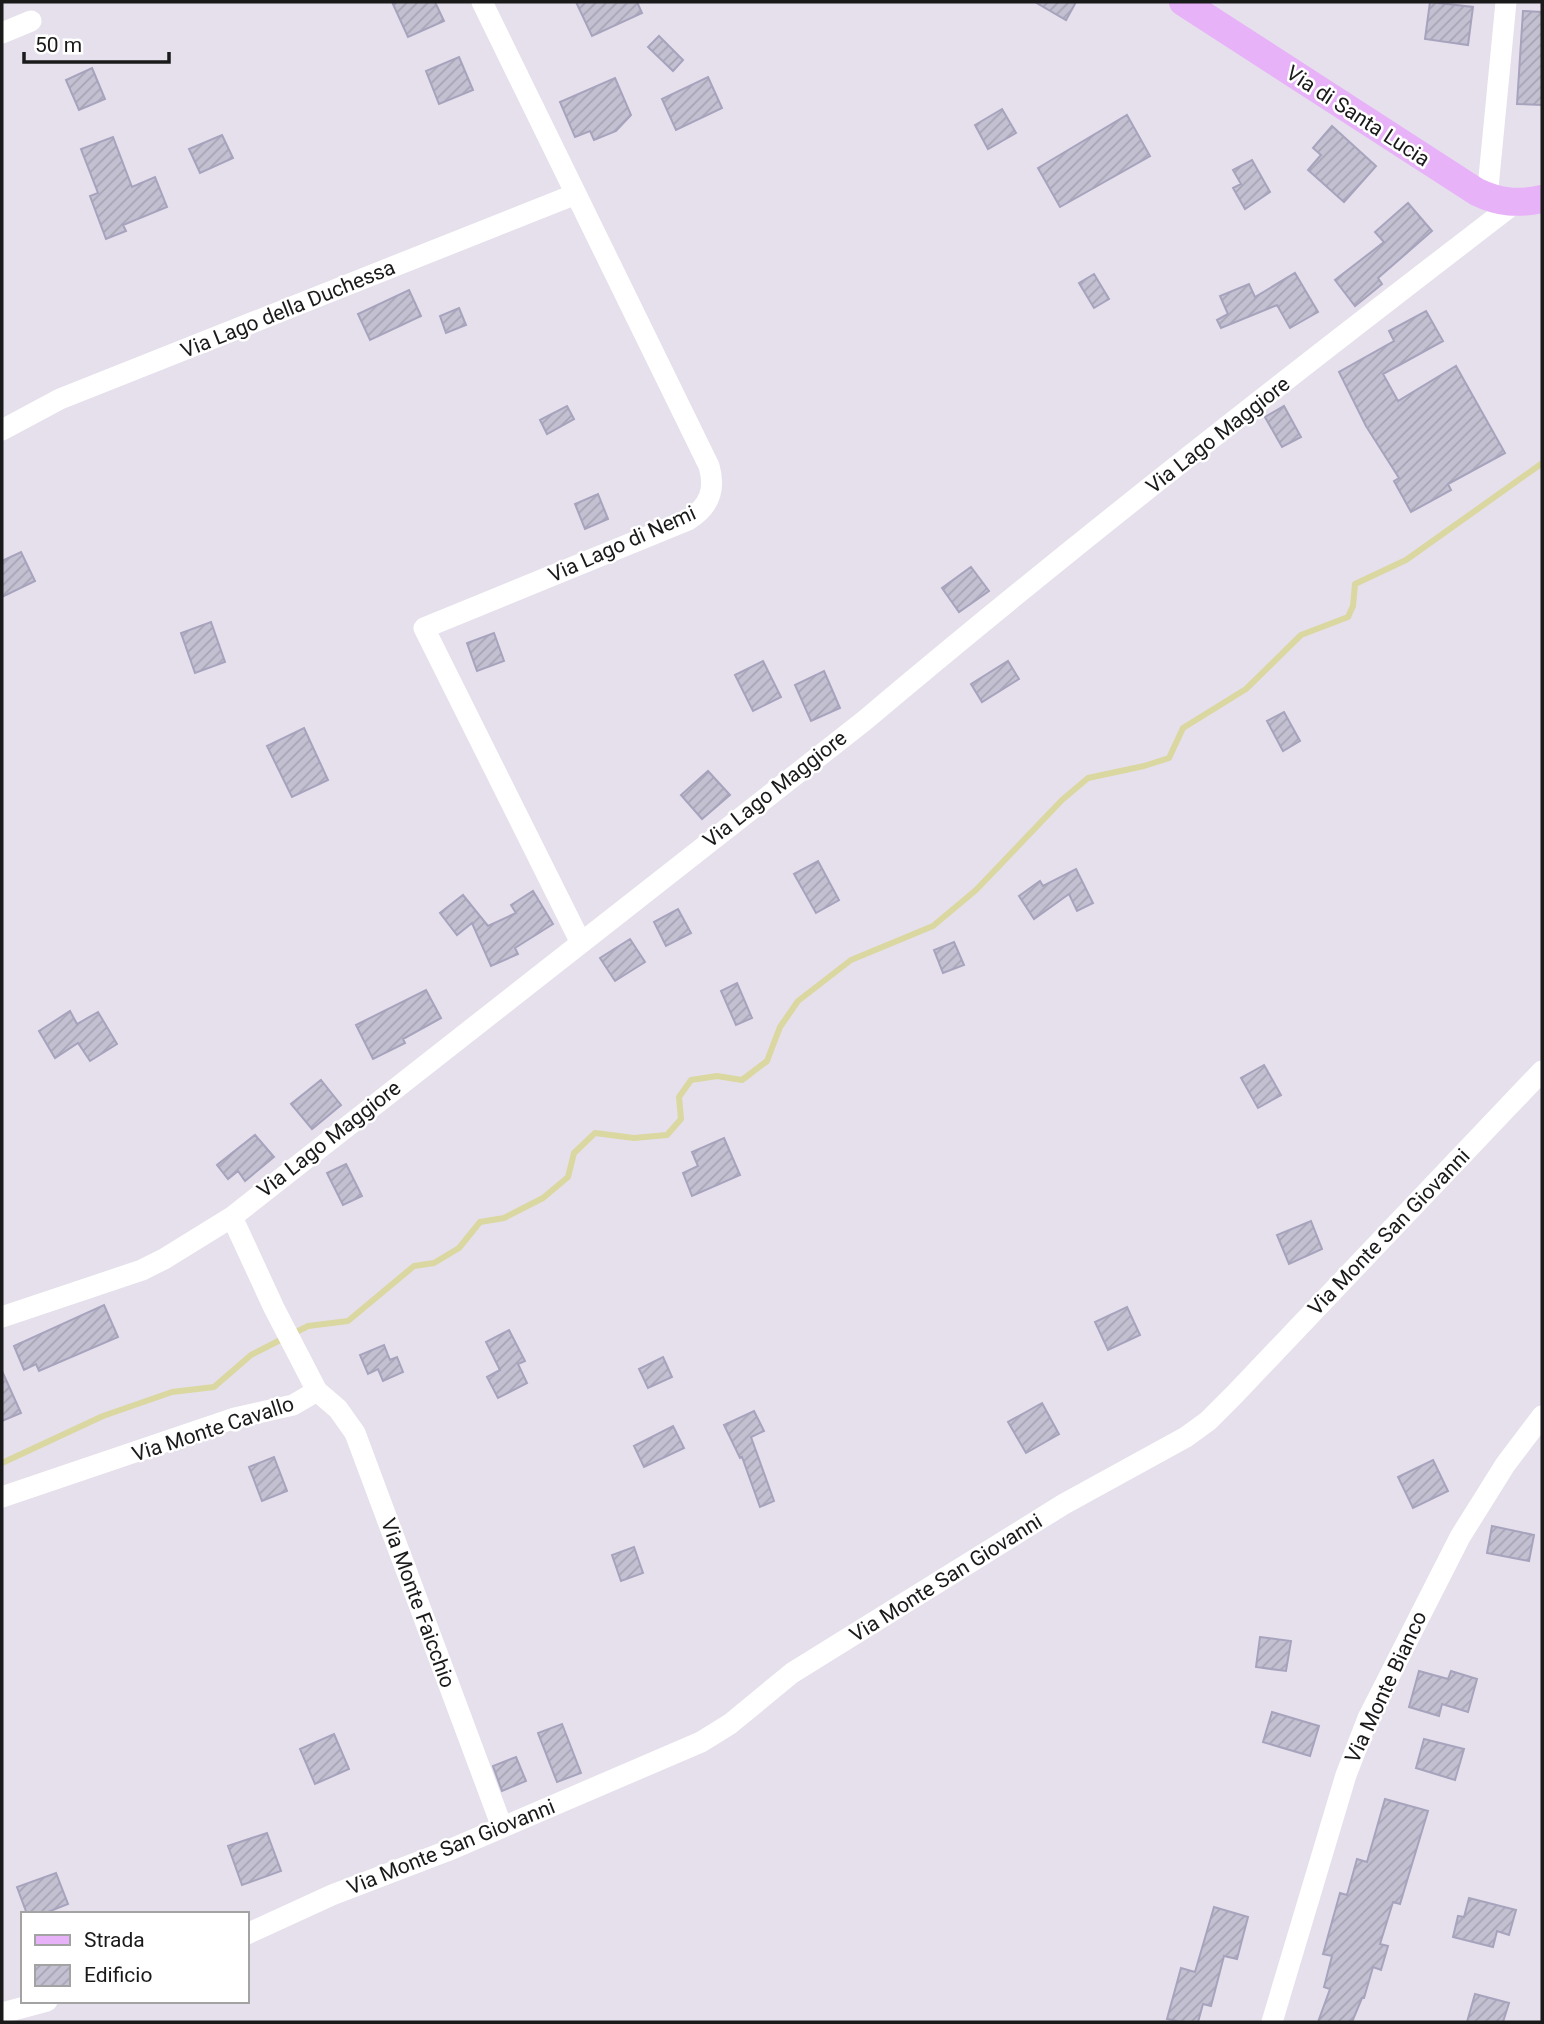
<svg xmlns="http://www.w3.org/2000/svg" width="1544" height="2024" font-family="Roboto,sans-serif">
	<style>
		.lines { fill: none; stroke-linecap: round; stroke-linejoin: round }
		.stream { stroke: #dad7a0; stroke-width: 6 }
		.building { fill: url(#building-hatch); stroke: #a7a3bd; stroke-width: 2 }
		.street { stroke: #fff; stroke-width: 21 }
		.secondary { stroke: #e8b2f8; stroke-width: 28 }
		.labels { text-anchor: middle; stroke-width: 5; stroke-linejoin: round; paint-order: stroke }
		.street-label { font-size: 21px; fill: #1a1a1a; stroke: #fff }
	</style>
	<defs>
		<pattern id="building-hatch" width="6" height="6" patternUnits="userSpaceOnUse" patternTransform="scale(1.75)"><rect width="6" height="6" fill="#c3c0d2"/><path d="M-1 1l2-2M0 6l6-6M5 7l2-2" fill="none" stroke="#a7a4b4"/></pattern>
	</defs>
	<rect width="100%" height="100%" fill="#e5e0ec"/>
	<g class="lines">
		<path class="stream" d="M2 1463 103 1416 172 1392 214 1387 251 1355 308 1326 348 1321 414 1266 434 1263 459 1248 480 1222 504 1218 543 1198 568 1177 574 1153 595 1133 634 1138 667 1135 681 1119 679 1097 691 1080 717 1076 742 1080 767 1061 780 1027 798 1001 851 960 933 926 976 890 1062 800 1088 778 1144 766 1169 758 1183 728 1246 689 1301 635 1348 617 1353 606 1355 584 1406 560 1541 464"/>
	</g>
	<path class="building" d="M392 2H435L444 21 408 37Z
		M576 2H637L642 13 592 36Z
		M1035 2H1076L1066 20Z
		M1430 2 1473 7 1468 45 1425 39Z
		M1523 11 1542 12V105L1517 104Z
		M659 36 683 60 673 71 648 47Z
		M459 57 473 90 439 104 426 71Z
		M92 68 105 99 79 110 66 80Z
		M708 77 722 108 676 130 662 99Z
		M615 78 631 115 616 131 594 140 590 131 575 137 560 102Z
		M1002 109 1016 133 988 149 975 125Z
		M1127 115 1150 156 1060 207 1038 168Z
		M1332 126 1376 166 1344 202 1308 170 1321 155 1313 148Z
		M222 135 233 158 200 173 189 149Z
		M113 137 132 187 155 177 167 207 123 225 126 231 106 239 90 196 98 193 81 149Z
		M1252 160 1270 192 1245 209 1233 188 1241 184 1233 170Z
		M1408 203 1432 231 1378 278 1382 284 1355 306 1335 280 1384 242 1375 232Z
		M1295 273 1318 312 1290 328 1277 305 1221 328 1217 320 1228 314 1220 296 1249 284 1255 297Z
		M1094 274 1109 299 1094 308 1079 283Z
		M409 290 421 316 370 340 358 314Z
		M459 308 466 325 446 333 440 316Z
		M1426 311 1443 341 1383 374 1398 401 1456 366 1505 453 1448 484 1451 490 1411 512 1394 481 1399 478 1366 426 1339 372 1394 341 1389 331Z
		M567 406 574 419 547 434 540 420Z
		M1284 406 1301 437 1282 447 1265 417Z
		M598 494 608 519 585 529 575 504Z
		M21 552 35 581 2 597V561Z
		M971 567 989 591 959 612 942 588Z
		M211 622 225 662 195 673 181 633Z
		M494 633 504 661 477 671 467 643Z
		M763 661 781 697 753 711 735 675Z
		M1008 661 1019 679 982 702 971 684Z
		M824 671 840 708 811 721 795 685Z
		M1284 712 1300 741 1283 751 1267 721Z
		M304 728 328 780 292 797 267 746Z
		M708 771 730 795 702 819 681 795Z
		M818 861 839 900 816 913 794 874Z
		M1076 869 1093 903 1077 911 1069 894 1034 919 1019 896 1040 881 1043 886Z
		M533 891 553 924 515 948 518 954 491 966 472 923 457 935 440 913 463 895 488 926 516 913 511 905Z
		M678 909 691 933 666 946 654 922Z
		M630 939 645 962 615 981 600 958Z
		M954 942 964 965 943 973 934 950Z
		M737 983 752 1018 736 1025 721 991Z
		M426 990 441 1018 403 1039 405 1043 373 1059 356 1025Z
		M70 1011 77 1024 98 1012 117 1044 90 1061 78 1043 55 1058 39 1031Z
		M1264 1065 1281 1095 1258 1108 1241 1078Z
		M321 1080 341 1105 312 1129 291 1104Z
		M255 1135 274 1157 245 1181 238 1171 228 1179 217 1165Z
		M724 1138 740 1175 692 1196 683 1173 698 1166 692 1152Z
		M346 1164 362 1196 343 1205 327 1173Z
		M1311 1221 1322 1249 1289 1264 1277 1235Z
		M104 1305 118 1337 39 1371 36 1364 24 1370 14 1346Z
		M1127 1307 1140 1335 1108 1350 1095 1322Z
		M509 1330 525 1361 518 1364 527 1383 498 1398 487 1377 500 1370 486 1342Z
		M384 1345 390 1360 397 1357 403 1372 383 1381 378 1369 368 1374 360 1355Z
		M663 1357 672 1377 648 1388 639 1369Z
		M2 1371 21 1413 2 1421Z
		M1042 1403 1059 1434 1026 1453 1008 1422Z
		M754 1411 764 1431 751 1437 774 1501 760 1507 742 1457 740 1458 724 1425Z
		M673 1426 684 1448 644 1467 634 1446Z
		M274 1457 287 1491 262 1501 249 1467Z
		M1433 1460 1448 1491 1413 1508 1398 1477Z
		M1492 1526 1534 1535 1529 1561 1487 1553Z
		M634 1547 643 1573 621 1581 612 1555Z
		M1260 1637 1291 1641 1286 1671 1256 1667Z
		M1419 1671 1448 1679 1451 1671 1477 1679 1468 1712 1442 1704 1439 1716 1409 1707Z
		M1272 1712 1319 1726 1310 1756 1263 1742Z
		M562 1724 581 1773 557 1782 538 1733Z
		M334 1734 349 1769 315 1784 300 1749Z
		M1424 1739 1464 1749 1455 1780 1416 1768Z
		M516 1757 526 1781 502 1791 493 1766Z
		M1385 1799 1428 1811 1400 1904 1393 1902 1380 1944 1388 1946 1381 1970 1373 1967 1364 1998H1362L1352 2022H1318L1330 1989 1324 1987 1332 1956 1323 1954 1340 1893 1347 1895 1357 1859 1367 1862Z
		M267 1833 281 1871 242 1885 228 1846Z
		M56 1873 68 1904 43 1914H27L17 1887Z
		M1469 1898 1516 1910 1509 1935 1497 1931 1493 1947 1453 1937 1458 1916 1464 1917Z
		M1214 1907 1248 1917 1237 1959 1224 1956 1211 2006 1203 2004 1198 2022H1181L1167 2019 1181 1968 1195 1972Z
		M1475 1994 1509 2003 1503 2022H1467Z"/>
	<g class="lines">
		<path class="street" d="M482 2 709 466C716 490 709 507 688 520L424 628 580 941
			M2 33 31 21
			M1487 198 1506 2
			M2 430 60 399 576 194
			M2 1317 142 1270 164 1259 232 1217 864 721C1076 542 1295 372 1515 203
			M317 1391 338 1409 355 1433 502 1827
			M2 1497 235 1418 293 1405 317 1391 274 1308 232 1217
			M247 1934 332 1895 447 1851 701 1742 730 1724 792 1673 1064 1504 1186 1437 1208 1421 1235 1394 1542 1071
			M2 2013 47 2001
			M1272 2022 1346 1775 1368 1718 1460 1537 1505 1465 1542 1416"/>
		<path class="secondary" d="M1183 2 1477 192C1500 203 1518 204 1542 199"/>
	</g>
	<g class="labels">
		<g class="street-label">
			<text transform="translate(1358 116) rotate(33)" y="7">Via di Santa Lucia</text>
			<text transform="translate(288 309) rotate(-22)" y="7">Via Lago della Duchessa</text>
			<text transform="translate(1218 435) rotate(-38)" y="7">Via Lago Maggiore</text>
			<text transform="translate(622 544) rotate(-24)" y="7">Via Lago di Nemi</text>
			<text transform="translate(775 789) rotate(-38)" y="7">Via Lago Maggiore</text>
			<text transform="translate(329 1139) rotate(-38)" y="7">Via Lago Maggiore</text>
			<text transform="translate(1389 1232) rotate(-46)" y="7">Via Monte San Giovanni</text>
			<text transform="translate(213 1429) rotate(-18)" y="7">Via Monte Cavallo</text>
			<text transform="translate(946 1578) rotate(-32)" y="7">Via Monte San Giovanni</text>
			<text transform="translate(418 1603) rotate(70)" y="7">Via Monte Faicchio</text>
			<text transform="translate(1386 1687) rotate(-65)" y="7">Via Monte Bianco</text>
			<text transform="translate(451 1847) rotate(-22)" y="7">Via Monte San Giovanni</text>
		</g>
	</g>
	<rect width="1544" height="2024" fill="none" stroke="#1a1a1a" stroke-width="7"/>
	<rect x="21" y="1912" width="228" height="91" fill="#ffffff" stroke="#a3a3a3" stroke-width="2"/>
	<rect x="35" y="1935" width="35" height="10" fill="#e8b2f8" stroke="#a3a3a3" stroke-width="2"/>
	<text x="84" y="1947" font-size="21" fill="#1a1a1a">Strada</text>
	<rect x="35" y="1965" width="35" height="21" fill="url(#building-hatch)" stroke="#a3a3a3" stroke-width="2"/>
	<text x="84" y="1982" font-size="21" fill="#1a1a1a">Edificio</text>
	<path d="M24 52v10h145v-10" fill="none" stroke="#1a1a1a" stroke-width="3.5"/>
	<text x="35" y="52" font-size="21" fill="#1a1a1a" stroke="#ffffff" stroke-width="5" paint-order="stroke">50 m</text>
</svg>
